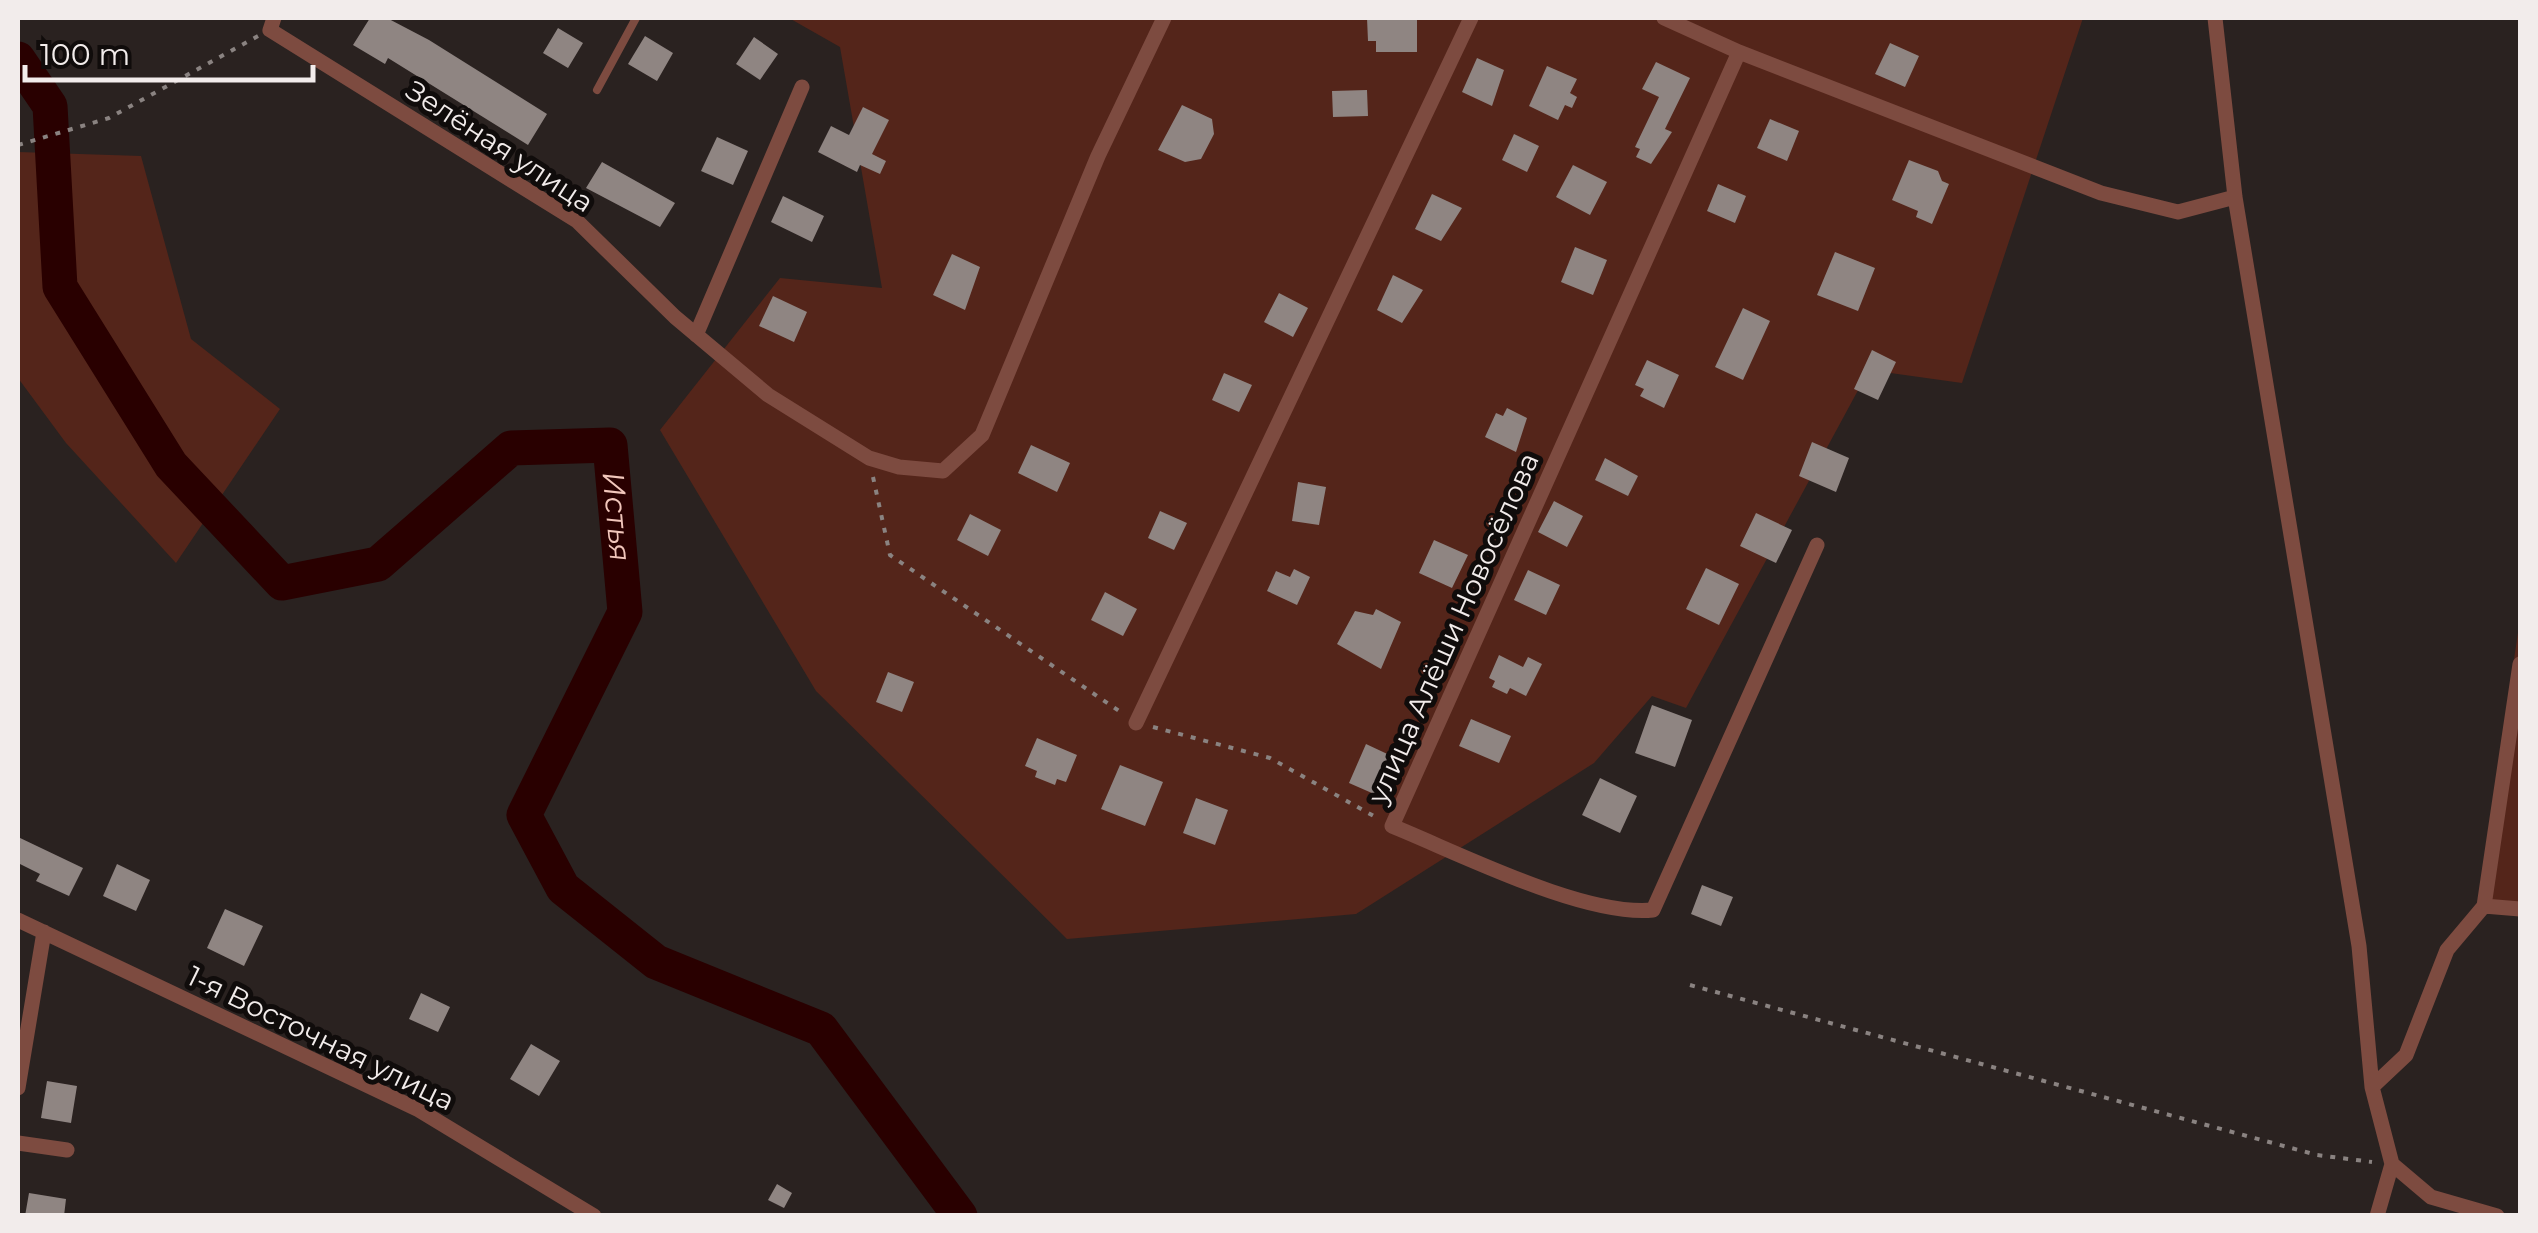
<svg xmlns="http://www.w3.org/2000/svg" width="2538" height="1233" font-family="Montserrat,sans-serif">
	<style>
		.green { fill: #54251a }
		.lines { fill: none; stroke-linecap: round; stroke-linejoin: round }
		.river { stroke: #290000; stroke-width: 35 }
		.building { fill: #8f8582 }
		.path { stroke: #8a8381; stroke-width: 4; stroke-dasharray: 5 8; stroke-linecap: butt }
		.lane { stroke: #7d4b40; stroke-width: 8 }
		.street { stroke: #7d4b40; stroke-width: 15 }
		.labels { text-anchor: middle; stroke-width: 10; stroke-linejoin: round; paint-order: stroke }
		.street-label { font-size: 28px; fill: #f2eceb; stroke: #100c0b }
		.water-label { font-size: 30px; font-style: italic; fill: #f1c6bb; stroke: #100c0b }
	</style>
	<rect width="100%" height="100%" fill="#2a2220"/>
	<path class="green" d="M789 18H2083L1962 383 1869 370 1686 708 1652 696 1594 763 1356 914 1067 939 816 691 660 430 780 278 882 288 840 47Z
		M18 152 141 156 191 339 280 409 176 563 66 443 18 378Z
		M2520 619V913L2477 909Z"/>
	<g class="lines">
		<path class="river" id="s1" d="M18 59 50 106 60 287 171 465 282 583 378 564 511 448 610 445 625 612 524 815 563 888 656 962 821 1029 960 1216"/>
	</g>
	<path class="building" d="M370 18H387L429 40 547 114 528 145 388 58 385 64 353 45Z
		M1367 18H1417V52H1376V41H1368Z
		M558 28 583 43 568 68 543 53Z
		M645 36 673 53 657 81 628 64Z
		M754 37 778 54 760 80 736 64Z
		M1890 43 1919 56 1905 87 1875 74Z
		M1477 58 1504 70 1492 106 1462 92Z
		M1656 62 1690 78 1665 129 1672 132 1651 164 1636 157 1640 149 1635 147 1659 97 1642 89Z
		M1547 66 1577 79 1570 93 1577 97 1572 108 1565 105 1558 120 1529 106Z
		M1367 90 1368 116 1333 117 1332 91Z
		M1182 105 1212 119 1214 134 1201 159 1185 162 1158 150Z
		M863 107 889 120 872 154 886 161 880 174 860 165 857 172 818 152 831 126 849 135Z
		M1770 119 1799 131 1787 161 1757 148Z
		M1514 134 1539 146 1527 172 1502 160Z
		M717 137 748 151 733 185 701 171Z
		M1909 160 1938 171 1942 181 1949 184 1932 224 1916 217 1918 211 1892 200Z
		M602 162 675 203 660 227 586 188Z
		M1573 165 1607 182 1590 215 1556 197Z
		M1718 184 1746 196 1735 223 1707 211Z
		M1432 194 1462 208 1441 241 1415 229Z
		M783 196 824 216 812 242 771 222Z
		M1575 247 1607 260 1593 295 1561 282Z
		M1835 252 1875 268 1858 311 1817 295Z
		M952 254 980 267 965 310 933 295Z
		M1393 275 1423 290 1402 323 1377 310Z
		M1279 293 1308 308 1293 337 1264 322Z
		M773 296 807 312 794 342 759 326Z
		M1743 308 1770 321 1743 380 1715 367Z
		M1872 350 1896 362 1878 400 1854 389Z
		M1647 360 1679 375 1664 408 1640 396 1644 389 1635 385Z
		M1224 373 1252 385 1239 412 1212 400Z
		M1507 408 1527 418 1516 452 1485 437 1496 413 1503 416Z
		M1812 442 1849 458 1836 492 1799 476Z
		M1031 445 1070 463 1057 492 1018 473Z
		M1605 458 1638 476 1628 496 1595 480Z
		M1298 482 1326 487 1319 525 1292 521Z
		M1554 501 1583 516 1567 547 1538 532Z
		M1160 511 1187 523 1174 550 1148 538Z
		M1756 513 1792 530 1776 563 1740 546Z
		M970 514 1001 530 988 556 957 540Z
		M1434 540 1468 555 1452 588 1419 573Z
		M1706 568 1739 584 1719 625 1686 609Z
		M1294 569 1310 577 1297 605 1267 591 1276 571 1290 577Z
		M1528 570 1560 585 1546 615 1514 600Z
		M1105 592 1137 609 1123 636 1091 620Z
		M1376 609 1401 622 1381 669 1337 644 1355 611 1373 615Z
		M1499 655 1523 667 1528 657 1542 664 1526 696 1510 688 1507 694 1492 687 1495 681 1489 678Z
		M888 672 914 682 902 712 876 702Z
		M1652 705 1692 720 1675 767 1635 753Z
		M1471 719 1511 736 1499 763 1459 746Z
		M1037 738 1077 755 1066 782 1057 779 1055 785 1035 777 1037 771 1025 766Z
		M1366 744 1398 759 1381 797 1349 783Z
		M1120 765 1163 782 1145 826 1101 809Z
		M1600 778 1637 796 1620 833 1582 815Z
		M1196 798 1228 810 1215 845 1183 833Z
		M18 837 83 868 69 896 36 881 40 874 18 863Z
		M117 864 150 880 136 911 103 896Z
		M1702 885 1733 897 1721 926 1691 914Z
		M225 909 263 926 244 966 207 948Z
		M421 993 450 1007 438 1032 409 1019Z
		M531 1044 560 1061 539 1096 510 1079Z
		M47 1081 77 1086 71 1123 41 1118Z
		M777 1184 792 1193 784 1208 768 1200Z
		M29 1193 66 1199 64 1216H25Z"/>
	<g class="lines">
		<path class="path" d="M18 145 109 118 258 36
			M873 477 890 555 1122 713
			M1153 727 1270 758 1379 819
			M1690 985 2317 1155 2372 1162"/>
		<path class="lane" d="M597 90 636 18"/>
		<path class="street" d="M274 18 270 30 577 221 675 317 768 395 869 458 899 467 943 471 982 435 1098 156 1164 18
			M1664 18 1739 52 2101 193 2178 212 2235 197
			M2215 18 2235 197 2359 946 2372 1087 2392 1164 2377 1216
			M1739 52 1392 826C1459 853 1584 917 1653 910L1817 545
			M696 335 802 87
			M2520 664 2484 906 2520 909
			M1136 723 1471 18
			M18 920 419 1110 594 1216
			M2372 1087 2406 1055 2447 950 2484 906
			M18 1088 44 932
			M18 1143 67 1150
			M2392 1164 2431 1197 2497 1216"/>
	</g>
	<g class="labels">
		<g class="street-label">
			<text transform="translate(500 146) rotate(33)" y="10">Зелёная улица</text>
			<text transform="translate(1453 628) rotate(-66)" y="10">улица Алёши Новосёлова</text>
			<text transform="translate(321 1038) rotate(26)" y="10">1-я Восточная улица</text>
		</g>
		<g class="water-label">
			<text dy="10" stroke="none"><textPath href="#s1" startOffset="1055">Истья</textPath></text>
		</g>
	</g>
	<rect width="2538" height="1233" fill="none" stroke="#f2eceb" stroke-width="40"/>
	<path d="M25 65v15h288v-15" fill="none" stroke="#f2eceb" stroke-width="5"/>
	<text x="40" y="65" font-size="30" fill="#f2eceb" stroke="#100c0b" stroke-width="8" paint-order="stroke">100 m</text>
</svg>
